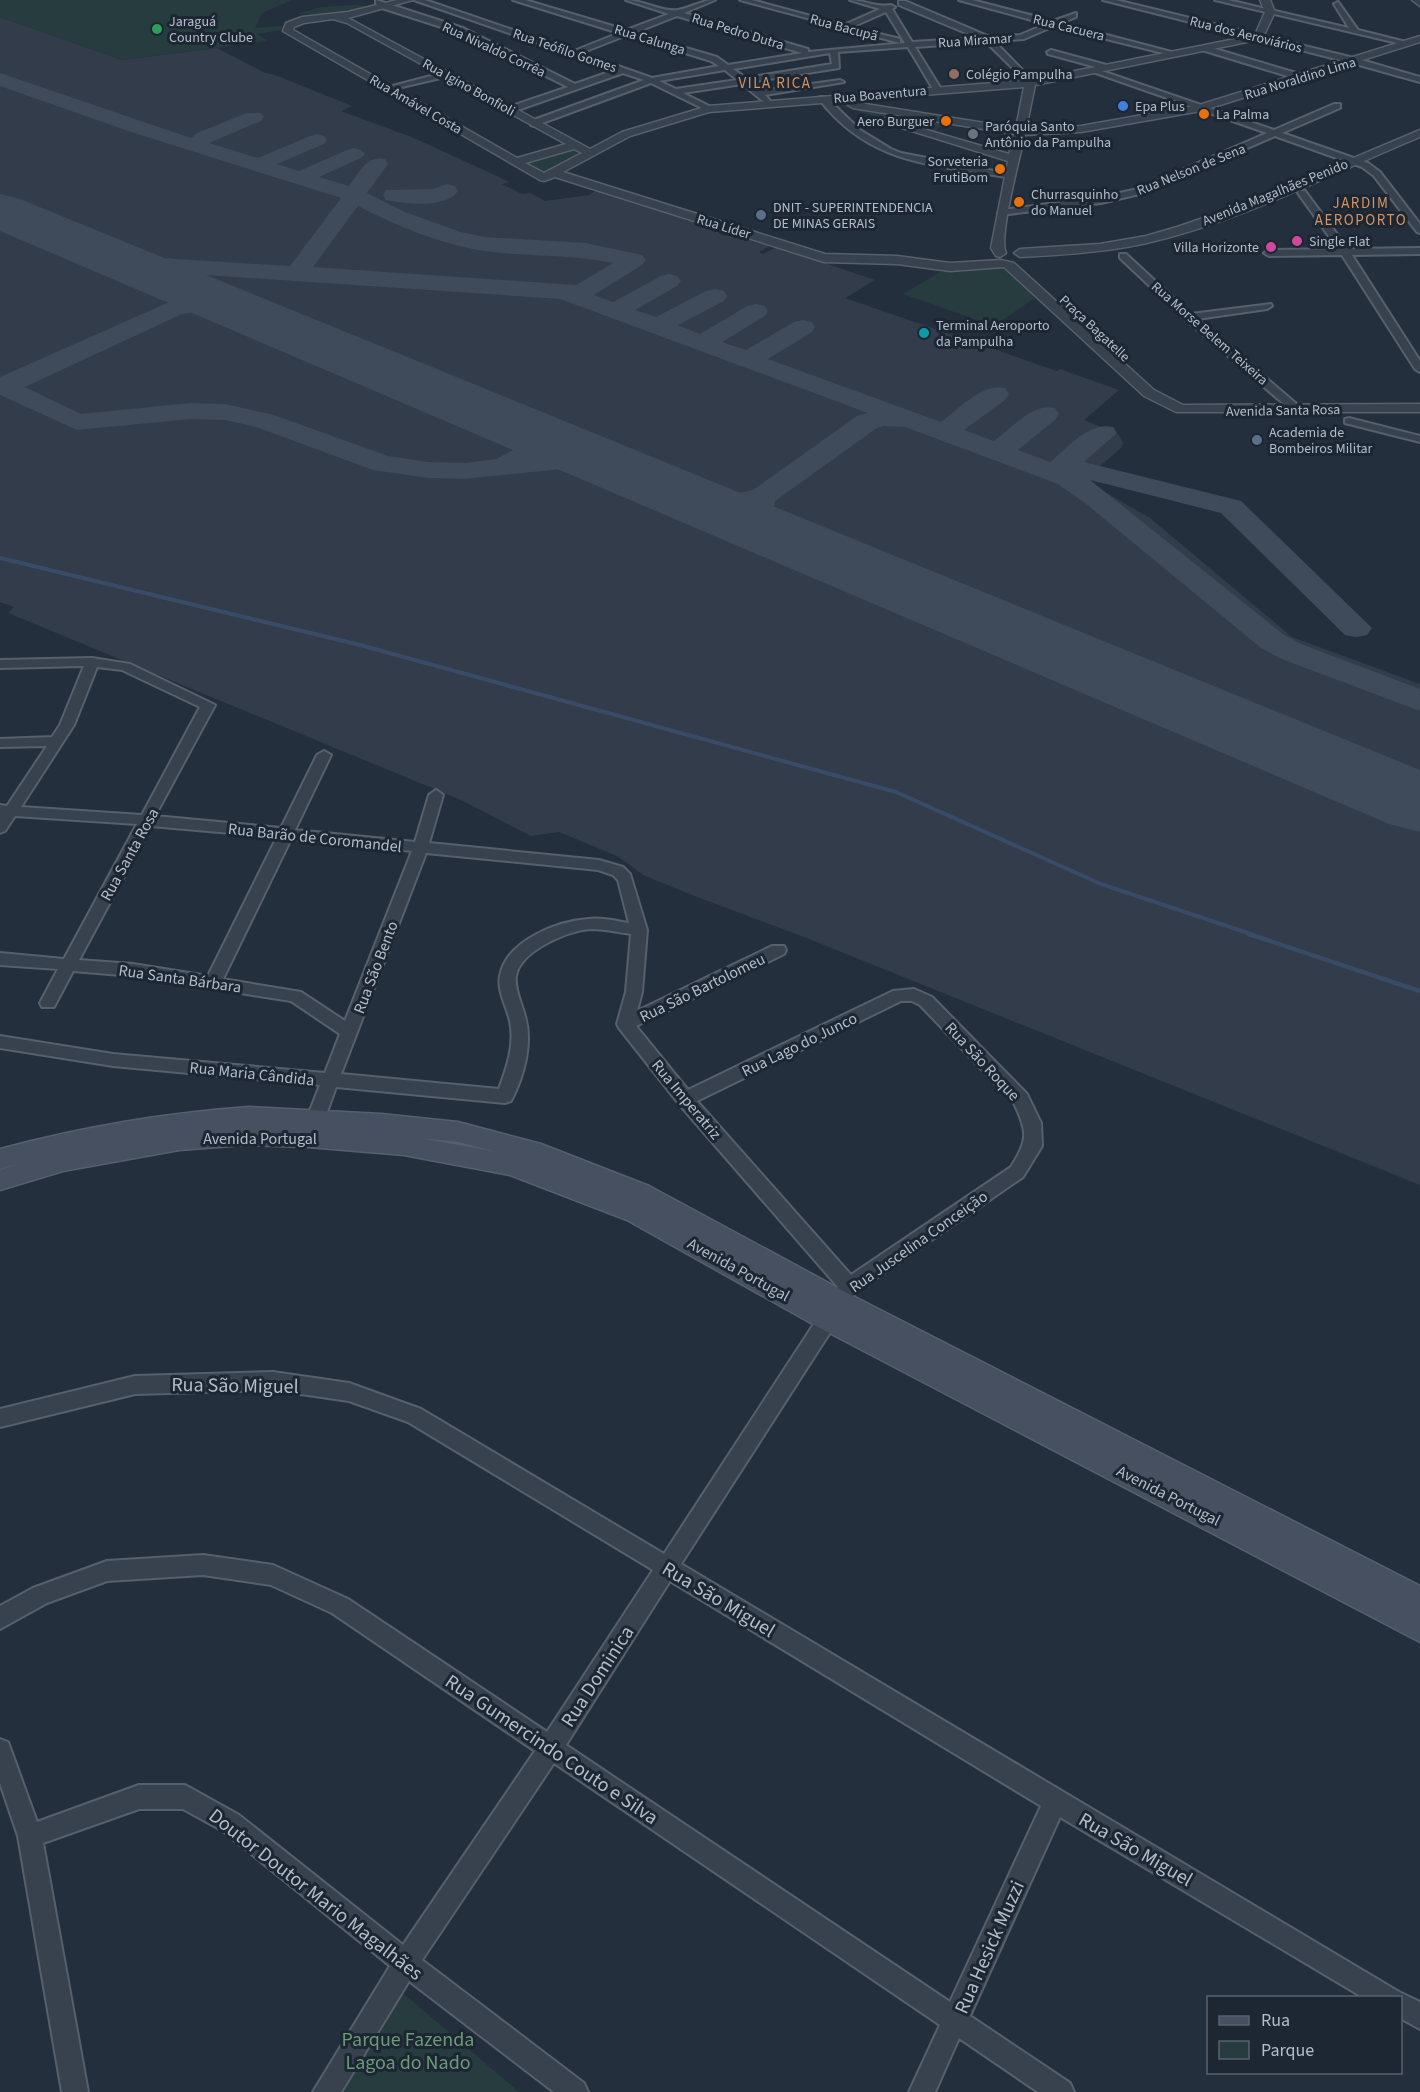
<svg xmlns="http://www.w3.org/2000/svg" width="1420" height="2092" font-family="'Source Sans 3',sans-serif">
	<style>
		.airport { fill: #323c4b }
		.green { fill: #263c3f }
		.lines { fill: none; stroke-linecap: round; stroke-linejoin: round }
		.stream-far1 { stroke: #394c67; stroke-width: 4 }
		.stream { stroke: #394c67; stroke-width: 4.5 }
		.taxiway { fill: #3f4a5a; fill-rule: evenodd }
		.runway { fill: #3f4a5a; fill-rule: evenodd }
		.minor-casing { stroke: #565f6c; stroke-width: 4 }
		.tertiary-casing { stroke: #565f6c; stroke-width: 3 }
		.secondary-casing { stroke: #565f6c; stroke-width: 3 }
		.minor { fill: #38414e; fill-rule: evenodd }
		.tertiary { fill: #38414e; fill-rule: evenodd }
		.secondary { fill: #465061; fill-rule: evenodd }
		.leisure-dot { fill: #2e9e5b; stroke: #1d2633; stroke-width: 2 }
		.education-dot { fill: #8d6e63; stroke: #1d2633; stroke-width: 2 }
		.shop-dot { fill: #3f7fe0; stroke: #1d2633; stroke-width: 2 }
		.food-dot { fill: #e8710a; stroke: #1d2633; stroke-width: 2 }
		.worship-dot { fill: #6b7280; stroke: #1d2633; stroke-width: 2 }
		.service-dot { fill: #5c6f8a; stroke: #1d2633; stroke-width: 2 }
		.hotel-dot { fill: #d1479c; stroke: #1d2633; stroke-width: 2 }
		.culture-dot { fill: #0f9aa8; stroke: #1d2633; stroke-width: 2 }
		.labels { text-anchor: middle; stroke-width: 6; stroke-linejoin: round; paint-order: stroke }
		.far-poi-label { font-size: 14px; fill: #b4bcc9; stroke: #1d2633; text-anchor: start }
		.far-street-label { font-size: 14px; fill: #b4bcc9; stroke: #1d2633 }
		.far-neighbourhood-label { font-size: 15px; letter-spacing: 1.5px; fill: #d59563; stroke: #1d2633 }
		.street-label { font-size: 16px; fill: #b4bcc9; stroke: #1d2633 }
		.near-street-label { font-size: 20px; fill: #b4bcc9; stroke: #1d2633 }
		.near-park-label { font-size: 20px; fill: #6b9a76; stroke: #1d2633 }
	</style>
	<rect width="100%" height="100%" fill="#242f3e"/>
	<path class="airport" d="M0 17 122 60 217 48 263 72 275 75 352 106 341 111 414 138 510 182 502 184 522 194 530 193 545 201 589 195 597 190 689 219 685 221 694 220 723 230 718 233 725 236 730 233 770 246 759 252 763 254 777 247 875 280 845 298 1057 371 1060 369 1119 390 1084 420 1118 434 1123 443 1121 448 1084 480 1150 518 1292 637 1420 684V1185L804 937 692 895 645 876 617 856 559 832 531 836 461 800 8 613 14 607 0 602Z"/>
	<path class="green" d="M0 0H292L262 13 255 28 283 26 281 30 257 34 268 41 122 60 0 17Z
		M354 5 370 6 343 15 297 14 321 7Z
		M825 101 945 121 933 134Z
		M573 148 583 153 544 174 526 163Z
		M1002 267 1015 269 1042 293 994 326 903 294 940 272Z
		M397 1988 519 2092H335Z"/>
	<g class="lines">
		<path class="stream-far1" d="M0 558 360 645 896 792 1101 884 1254 935"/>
		<path class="stream" d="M1249 934 1420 991"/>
		<path class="taxiway" d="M0 73 191 138 197 133 247 113H261L264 117 261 121 209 143 258 158 310 136 317 134 324 136 327 140 324 144 277 164 299 171 347 150 354 148 361 150 365 154 361 158 319 177 349 186C359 173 366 155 385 159L388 164 367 193 405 212 461 232 485 237 586 243 642 255 646 260 642 265 594 295 613 302 661 276 669 274 677 276 681 281 677 286 635 310 656 317 706 291 715 289 724 291 727 296 724 301 678 325 700 334 747 306 756 304 765 306 768 311 765 316 722 342 746 350 794 322 803 320 812 322 815 327 812 332 768 359 941 422C959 409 982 383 1005 388L1009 394 1005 400 964 430 994 441C1012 428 1032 403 1055 408L1059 414 1055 420 1018 450 1050 462C1067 448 1089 421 1113 427L1117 433 1084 462 1241 501 1372 628 1367 635 1356 637 1345 635 1221 513 1090 480 1283 634 1301 644 1420 689V711L1279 658 1261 648 1085 503 1058 484 905 427 883 426 877 428 775 501 773 513 780 529 775 535 765 538 755 535 746 521 744 509 729 513 689 509 685 503 689 497 699 494 729 495 753 490 857 416 868 413 560 299 146 271 105 264 101 259 105 254 113 252 146 257 290 266 341 198 131 132 0 86ZM358 206C397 226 440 244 484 251 527 257 570 254 613 263L576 285 313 267Z
			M447 184 455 186 458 191C446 209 405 204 386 200L383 195 386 190 433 189Z
			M199 297 234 300 237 305 234 310C217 314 199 311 182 314L25 387 81 414 191 403 225 404 274 415 388 456 428 462 465 463 496 459 517 448V439L508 429 512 423C530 419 539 427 546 444L541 455 581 451 613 456 617 462 613 468 603 470 581 467 465 479 428 478 373 470 256 427 225 420 191 419 77 430 0 395V377L167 303Z"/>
		<path class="runway" d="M0 194 20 199 1420 770V832L1389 824 0 231Z"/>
		<defs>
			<path id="minor" d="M376 0 463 28 575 84 615 70 414 0H425L574 51 619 33 513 0H525L626 30 669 14 626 0C642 0 665 13 678 10 691 8 701 0 715 0L684 13 808 49V52L905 43 886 12 852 27 900 39V43L740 0H752L844 25 880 9 850 0C863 0 879 8 891 5L895 7 892 9 912 42 978 38 899 5V1H905L990 37 1020 35 1046 24 959 0H972L1053 21 1076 13V17L1061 23 1179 54 1175 56 1054 26 1024 39 994 41 1033 81V85H1030L986 42 915 47 941 89 937 91 933 89 908 47 838 52 839 68 750 82 760 91 840 80 844 82 765 95 773 104 769 106 742 84 683 93 711 107V111H708L651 83 534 126 531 125V121L644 80 623 73 512 112H506V108L568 87 457 32 382 8 376 4ZM677 16 802 53H803L728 65 717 57 634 33ZM627 35 711 61 719 66 652 78 581 53ZM830 53 832 64 746 78 733 69ZM725 70 737 80 676 89 659 81Z
				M1103 0H1116L1358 59 1420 77V82L1352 63Z
				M1215 0H1228L1349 28 1334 4 1338 2 1358 30 1410 43 1406 45Z
				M1205 46 1303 75 1304 77 1297 79 1202 50 1201 48Z
				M1051 50 1110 66 1111 68 1107 70 1048 54 1047 52Z
				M1093 68 1274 130 1334 104H1340V108L1282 133 1368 163 1380 172 1420 224V233L1417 232 1374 176 1362 167 1275 136 1144 193 1101 203 1000 215 998 213 1003 210 1101 197 1138 189 1267 133 1093 72Z
				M446 72H449V76L389 90 385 88Z
				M820 97H826L860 130 891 149 901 153 1015 175 1011 178C934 164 871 166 819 99Z
				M1299 191H1305L1348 249 1420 248V254L1352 255 1420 361V372L1415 369 1342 255 1269 256 1264 253 1269 250 1338 249 1298 193Z
				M1120 254H1126L1191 314 1271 304 1272 306 1267 309 1197 319 1300 407V411H1292L1185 319 1120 258Z
				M1349 418 1420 436V442L1345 423V419Z
				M92 658 130 664 215 705 155 816 281 828 317 755 324 751 331 755 295 830 415 842 429 795 436 790 443 795 429 843 599 860 623 867 630 874 647 930 642 992 637 1011 772 946H784L786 950 784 954 636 1026 688 1090 893 991 914 989 932 997 1027 1094 1041 1123 1042 1146 1023 1177 856 1292 681 1564 1399 1992 1420 2002V2029L1400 2018V1998H1364L1060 1817 970 2016 1070 2083 1074 2092H1038L959 2038 935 2092H909L940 2025 554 1763 422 1960 584 2083 588 2092H554L409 1981 341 2092H313L390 1966 223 1831 183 1809H139L43 1843 88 2092H62L18 1836 0 1783V1739L8 1742 37 1822 139 1785H185L239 1815 403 1945 535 1751 332 1613 271 1585 203 1575 107 1581 47 1603 0 1629V1606L33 1588 107 1561 203 1555 273 1565 348 1599 547 1732 653 1570 408 1422 349 1401 273 1390 135 1394 0 1427V1409L135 1376 273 1372 349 1383 421 1409 664 1554 838 1287 679 1104 619 1028 617 1024 626 992 631 934C617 932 604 929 590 929 567 931 520 951 516 976 514 989 522 1004 525 1016 533 1043 524 1076 511 1101L505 1103 336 1087 320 1131 317 1136 311 1138 305 1136 302 1131 320 1085 113 1066 0 1048V1036L113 1054 325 1073 340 1034 291 1001 133 976 73 971 54 1007H42L40 1003 58 969 0 965V953L64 959 137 824 15 816 5 831 0 833V805L7 806 47 746 0 747V739L52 737 60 725 84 666 0 668V660ZM97 667 122 670 200 707 142 815 21 807 74 725ZM151 826 277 837 208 976 133 964 79 960ZM291 839 412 851 345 1021 301 992 223 979ZM426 853 598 870 613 875 618 880 629 923C616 921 602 917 588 919 557 921 506 941 500 976 497 991 507 1007 510 1021 515 1045 507 1067 499 1089L341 1074ZM901 1001H912L920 1005 1014 1103C1028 1134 1028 1139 1011 1167L851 1275 697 1101ZM670 1581 1041 1806 950 2002 566 1745Z"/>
			<path id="tertiary" d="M397 0H413L348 18 590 149 622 132 708 106 1030 80 1255 35 1265 12 1260 0H1270L1275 12 1262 39 1035 85 1026 129 1081 126 1199 105 1420 36V42L1201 111 1081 132 1025 135C1020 155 998 239 1006 253L1000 257 996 256 991 248 1008 161 880 121 885 118 889 119 1009 154 1014 134 853 108 848 105 853 102 1016 128 1024 87 709 112 630 136 563 172 825 254 897 256 950 263 1001 260 1014 263 1154 390 1183 405 1420 404V412H1176L1144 396 1004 267 950 271 897 264 824 262 555 177 544 181 540 180 283 31 286 23 302 17 348 12ZM333 19 347 23 566 144 517 158 293 30 294 27 304 23ZM574 149 582 153 544 173 525 163Z
				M1412 0H1420V6Z
				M1420 130V137C1330 174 1242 221 1147 243 1106 252 1063 255 1020 257L1014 253 1020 249 1100 244 1146 236 1177 227 1247 203Z"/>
			<path id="secondary" d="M249 1107 381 1114 458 1122 541 1144 649 1186 849 1294 1420 1586V1642L818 1327 627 1220 510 1175 404 1155 308 1147 244 1145 179 1150 63 1171 0 1190V1170L19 1164 0 1169V1149C82 1127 164 1113 249 1107ZM420 1138 458 1142 497 1152Z"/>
		</defs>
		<use href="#minor" class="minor-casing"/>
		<use href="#tertiary" class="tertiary-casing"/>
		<use href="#secondary" class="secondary-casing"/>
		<use href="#minor" class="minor"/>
		<use href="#tertiary" class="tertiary"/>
		<use href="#secondary" class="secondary"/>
	</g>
	<circle class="leisure-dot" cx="157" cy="29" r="6"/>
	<circle class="education-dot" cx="954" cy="74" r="6"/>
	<circle class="shop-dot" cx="1123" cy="106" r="6"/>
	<g class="food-dot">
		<circle cx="1204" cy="114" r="6"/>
		<circle cx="946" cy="121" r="6"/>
		<circle cx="1000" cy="169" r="6"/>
		<circle cx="1019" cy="202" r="6"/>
	</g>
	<circle class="worship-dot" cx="973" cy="134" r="6"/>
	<g class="service-dot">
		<circle cx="761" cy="215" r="6"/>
		<circle cx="1257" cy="440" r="6"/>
	</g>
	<g class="hotel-dot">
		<circle cx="1297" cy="241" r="6"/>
		<circle cx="1271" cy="247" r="6"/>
	</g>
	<circle class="culture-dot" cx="924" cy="333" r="6"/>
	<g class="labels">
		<g class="far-poi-label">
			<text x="169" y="26">Jaraguá<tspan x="169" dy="16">Country Clube</tspan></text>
			<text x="966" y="79">Colégio Pampulha</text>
			<text x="1135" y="111">Epa Plus</text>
			<text x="1216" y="119">La Palma</text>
			<text x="934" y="126" text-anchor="end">Aero Burguer</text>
			<text x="985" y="131">Paróquia Santo<tspan x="985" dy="16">Antônio da Pampulha</tspan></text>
			<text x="988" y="166" text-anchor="end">Sorveteria<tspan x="988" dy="16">FrutiBom</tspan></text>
			<text x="1031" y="199">Churrasquinho<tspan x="1031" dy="16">do Manuel</tspan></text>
			<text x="773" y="212">DNIT - SUPERINTENDENCIA<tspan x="773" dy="16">DE MINAS GERAIS</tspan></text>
			<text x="1309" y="246">Single Flat</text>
			<text x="1259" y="252" text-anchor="end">Villa Horizonte</text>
			<text x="936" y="330">Terminal Aeroporto<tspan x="936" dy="16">da Pampulha</tspan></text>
			<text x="1269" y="437">Academia de<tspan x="1269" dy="16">Bombeiros Militar</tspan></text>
		</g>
		<g class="far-street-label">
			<text transform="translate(844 27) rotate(15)" y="5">Rua Bacupã</text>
			<text transform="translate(1069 27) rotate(14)" y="5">Rua Cacuera</text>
			<text transform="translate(738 31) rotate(17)" y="5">Rua Pedro Dutra</text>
			<text transform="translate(1246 34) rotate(14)" y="5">Rua dos Aeroviários</text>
			<text transform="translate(650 39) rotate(17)" y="5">Rua Calunga</text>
			<text transform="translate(975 40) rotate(-4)" y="5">Rua Miramar</text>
			<text transform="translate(494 49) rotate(25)" y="5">Rua Nivaldo Corrêa</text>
			<text transform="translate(565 50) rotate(19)" y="5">Rua Teófilo Gomes</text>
			<text transform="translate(1300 78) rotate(-17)" y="5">Rua Noraldino Lima</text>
			<text transform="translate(469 87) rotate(29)" y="5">Rua Igino Bonfioli</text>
			<text transform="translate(880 94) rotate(-5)" y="5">Rua Boaventura</text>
			<text transform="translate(416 104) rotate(30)" y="5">Rua Amável Costa</text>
			<text transform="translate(1191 169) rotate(-22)" y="5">Rua Nelson de Sena</text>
			<text transform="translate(1275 192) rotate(-22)" y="5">Avenida Magalhães Penido</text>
			<text transform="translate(724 226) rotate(17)" y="5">Rua Líder</text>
			<text transform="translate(1095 328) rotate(43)" y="5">Praça Bagatelle</text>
			<text transform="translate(1210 333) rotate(41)" y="5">Rua Morse Belem Teixeira</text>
			<text transform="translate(1283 410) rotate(-1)" y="5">Avenida Santa Rosa</text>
		</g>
		<g class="far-neighbourhood-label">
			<text x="775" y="88">VILA RICA</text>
			<text x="1361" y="208">JARDIM<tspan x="1361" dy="17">AEROPORTO</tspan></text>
		</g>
		<g class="street-label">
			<text transform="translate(315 837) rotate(6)" y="6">Rua Barão de Coromandel</text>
			<text transform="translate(129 854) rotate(-61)" y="6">Rua Santa Rosa</text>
			<text transform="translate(375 967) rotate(-69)" y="6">Rua São Bento</text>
			<text transform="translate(180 978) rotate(8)" y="6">Rua Santa Bárbara</text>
			<text transform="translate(702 987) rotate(-26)" y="6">Rua São Bartolomeu</text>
			<text transform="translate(799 1044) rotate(-26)" y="6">Rua Lago do Junco</text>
			<text transform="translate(983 1061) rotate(47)" y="6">Rua São Roque</text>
			<text transform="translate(252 1073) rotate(6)" y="6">Rua Maria Cândida</text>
			<text transform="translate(687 1099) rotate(50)" y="6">Rua Imperatriz</text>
			<text x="260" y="1144">Avenida Portugal</text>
			<text transform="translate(918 1241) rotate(-35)" y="6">Rua Juscelina Conceição</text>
			<text transform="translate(739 1269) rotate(29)" y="6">Avenida Portugal</text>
			<text transform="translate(1169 1495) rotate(27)" y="6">Avenida Portugal</text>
		</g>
		<g class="near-street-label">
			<text transform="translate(235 1385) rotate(1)" y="7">Rua São Miguel</text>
			<text transform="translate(719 1599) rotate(31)" y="7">Rua São Miguel</text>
			<text transform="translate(597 1676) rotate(-57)" y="7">Rua Dominica</text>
			<text transform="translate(552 1749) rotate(34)" y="7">Rua Gumercindo Couto e Silva</text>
			<text transform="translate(1136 1849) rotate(30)" y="7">Rua São Miguel</text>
			<text transform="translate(316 1894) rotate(38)" y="7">Doutor Doutor Mario Magalhães</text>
			<text transform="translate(989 1947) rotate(-66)" y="7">Rua Hesick Muzzi</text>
		</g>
		<g class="near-park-label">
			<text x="408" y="2046">Parque Fazenda<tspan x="408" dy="23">Lagoa do Nado</tspan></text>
		</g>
	</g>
	<rect x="1207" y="1996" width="195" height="78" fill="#1d2633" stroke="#59626f" stroke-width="1.5"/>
	<rect x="1219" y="2016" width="30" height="9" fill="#465061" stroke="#59626f" stroke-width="1.5"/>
	<text x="1261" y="2026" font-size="18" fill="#b4bcc9">Rua</text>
	<rect x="1219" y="2041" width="30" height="18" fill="#263c3f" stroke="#59626f" stroke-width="1.5"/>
	<text x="1261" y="2056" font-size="18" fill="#b4bcc9">Parque</text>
</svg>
